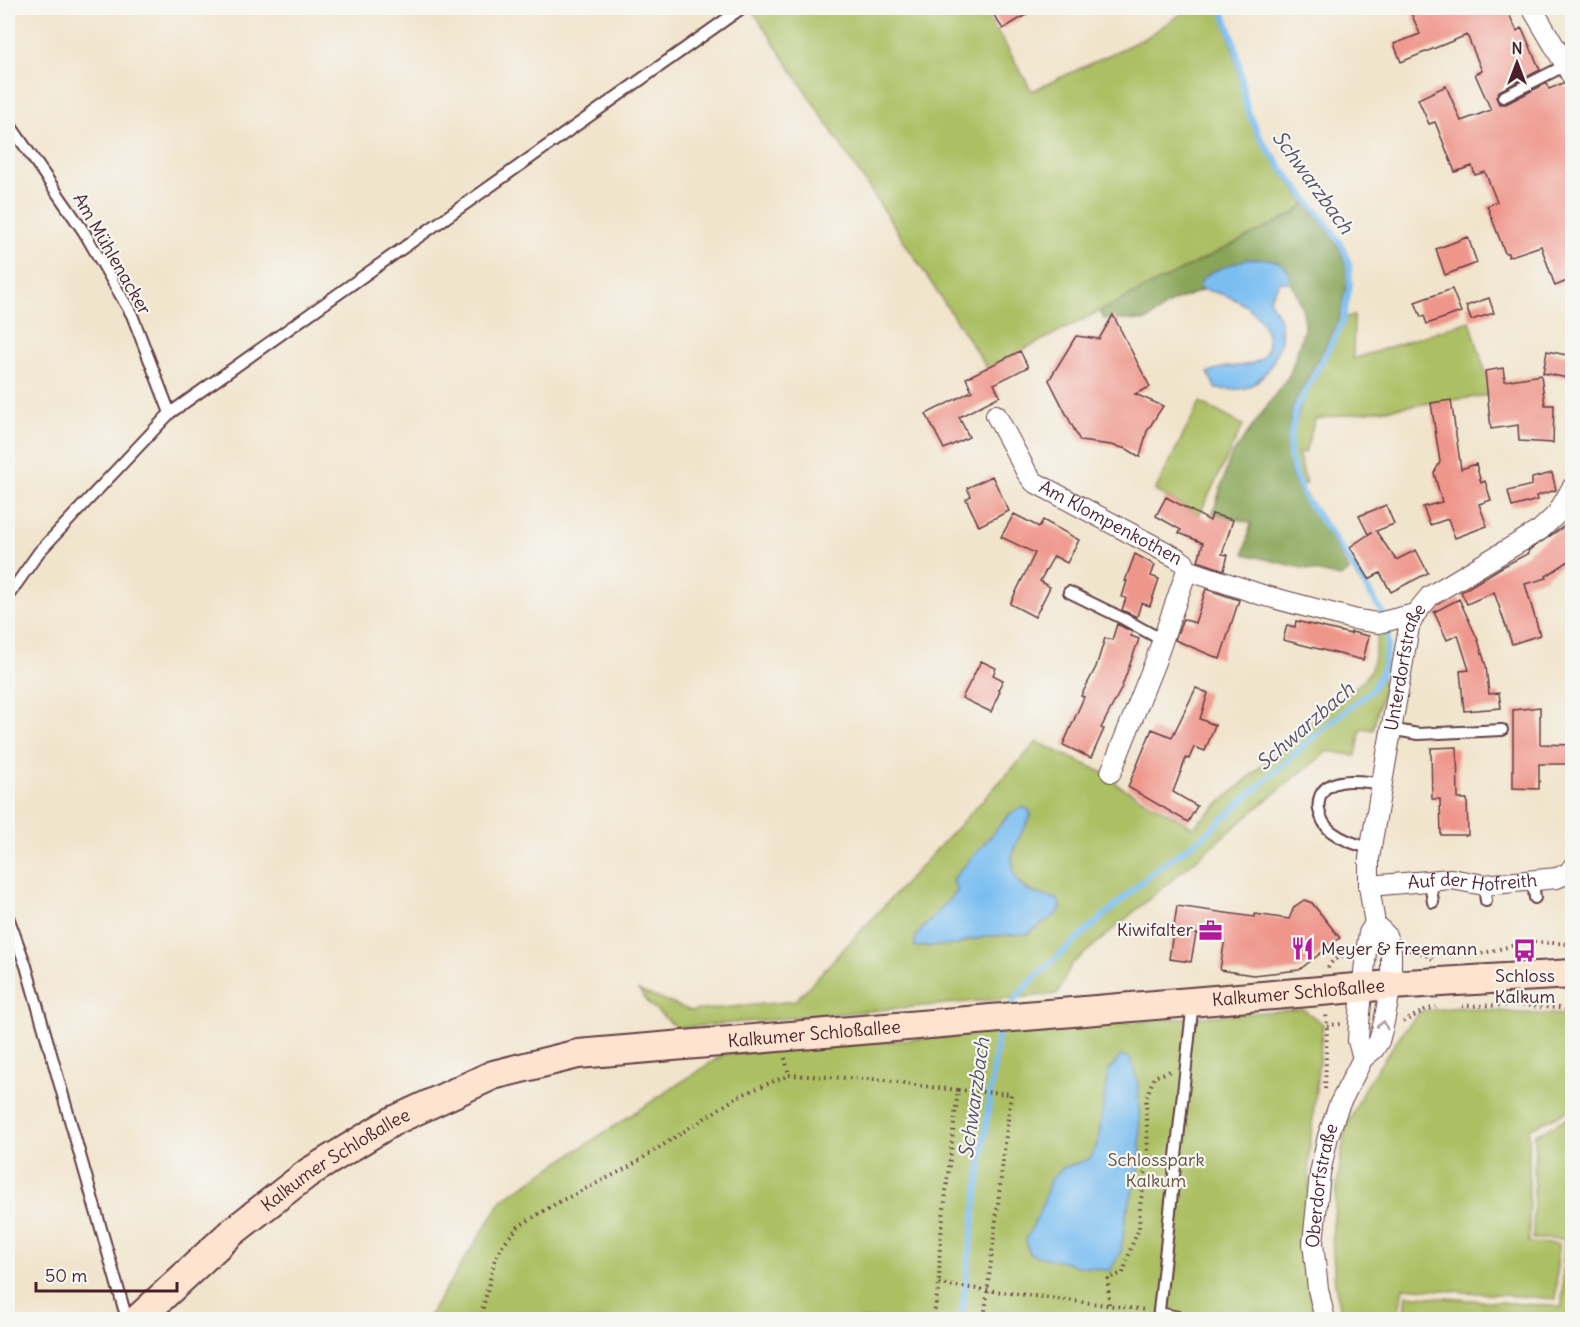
<svg xmlns="http://www.w3.org/2000/svg" width="1580" height="1327" font-family="Delius,sans-serif">
	<style>
		.green { fill: #acbf63; stroke: #7b6f47; stroke-width: 1.5; fill-rule: evenodd }
		.forest { fill: #89a659; stroke: #6a6242; stroke-width: 1.5 }
		.water { fill: #7abef1; stroke: #626e8e; stroke-width: 1.5 }
		.lines { fill: none; stroke-linecap: round; stroke-linejoin: round }
		.stream { stroke: #7abef1; stroke-width: 6 }
		.building { fill: #ef968b }
		.lane-casing { stroke: #633d43; stroke-width: 14 }
		.street-casing { stroke: #633d43; stroke-width: 22 }
		.secondary-casing { stroke: #633d43; stroke-width: 32 }
		.path { stroke: #633d43; stroke-width: 4; stroke-dasharray: 1.5 4.5; stroke-linecap: butt }
		.lane { stroke: #fff; stroke-width: 10 }
		.street { stroke: #fff; stroke-width: 20 }
		.secondary { stroke: #fde4d1; stroke-width: 28 }
		.oneway { stroke: #ae9aa0 }
		.labels { text-anchor: middle; stroke-width: 4.5; stroke-linejoin: round; paint-order: stroke }
		.street-label { font-size: 18px; fill: #4a1f2b; stroke: #f6f6f2 }
		.poi-label { font-size: 18px; fill: #4a1f2b; stroke: #f6f6f2; text-anchor: end }
		.park-label { font-size: 18px; fill: #674f3c; stroke: #f6f6f2 }
		.water-label { font-size: 20px; font-style: italic; fill: #584f66; stroke: #f6f6f2 }
	</style>
	<rect width="100%" height="100%" fill="#f6f6f2"/>
	<filter id="ink" filterUnits="userSpaceOnUse"><feTurbulence type="fractalNoise" baseFrequency=".0167" numOctaves="2"/><feDisplacementMap in="SourceGraphic" scale="12" xChannelSelector="R" yChannelSelector="G"/><feConvolveMatrix kernelMatrix="1 2 1 2 8 2 1 2 1" color-interpolation-filters="sRGB"/></filter>
	<filter id="wash" filterUnits="userSpaceOnUse"><feTurbulence type="fractalNoise" baseFrequency=".008" numOctaves="4" result="noise"/><feDisplacementMap in="SourceGraphic" scale="24" xChannelSelector="R" yChannelSelector="G"/><feGaussianBlur stdDeviation="1.35" result="paint"/><feColorMatrix in="noise" values="0 0 0 0 0 0 0 0 0 0 0 0 0 0 0 0 0 1.4 0 .05"/><feComposite in="paint" operator="in"/></filter>
	<g filter="url(#wash)">
		<rect width="100%" height="100%" fill="#f1e4cc"/>
		<path class="green" d="M751 8H981L1002 39 1032 91 1145 38 1190 8H1220L1233 49 1245 108 1257 137 1278 167 1305 203 1297 212 987 368Z
			M1354 316 1353 359 1470 321 1485 371 1489 395 1315 419 1305 453H1298L1306 484H1301C1298 475 1292 464 1291 454 1290 446 1292 438 1294 430 1302 389 1332 357 1345 317Z
			M1200 402 1243 425 1199 515 1155 491Z
			M1385 627 1386 644 1382 666 1383 688 1373 730 1361 728 1356 756 1328 751 1269 798 1071 965 1057 994 677 1028 650 1005 639 991 691 1011 795 1001 1037 742 1117 779 1116 784 1193 827 1323 711 1363 681 1371 670 1376 647 1378 628ZM1021 808 1027 809C1016 840 994 882 1041 895L1027 934 991 936 965 941 958 945 915 942 917 936 921 931 958 890 952 880 1010 814Z
			M1461 1007 1519 1013 1572 1015V1109L1529 1129V1243L1558 1244 1556 1299 1403 1287 1398 1319H1343L1335 1285 1332 1237 1337 1186 1345 1131 1365 1087 1402 1033 1421 1011Z
			M1303 1009 1323 1024 1309 1154 1310 1295 1317 1319 426 1320 503 1199 724 1054Z
			M1572 1116V1319H1404L1407 1295 1562 1307 1564 1239H1533L1535 1134Z"/>
		<path class="forest" d="M1305 203 1327 229 1339 248 1346 265 1347 284 1339 321 1292 408 1288 439V453L1291 474 1301 495 1328 533 1349 571 1340 577 1244 554 1251 523 1213 513 1230 458 1290 374 1304 329 1303 311 1296 292 1290 282 1288 270C1279 263 1274 259 1263 259L1200 288 1203 290 1172 302 1146 321 1104 319 1100 311 1297 212Z"/>
		<path class="water" d="M1247 259C1263 258 1276 257 1288 270L1290 282H1280L1269 299C1273 307 1279 315 1281 324 1284 347 1269 377 1248 387 1239 391 1225 389 1216 389L1208 373C1214 370 1219 368 1226 367 1236 366 1248 367 1258 361 1265 357 1268 351 1268 342 1266 315 1242 300 1218 293 1212 291 1206 291 1200 288 1200 284 1200 282 1203 279 1210 270 1236 263 1247 259Z
			M1021 808H1027L1031 813C1024 837 1005 846 1015 875 1018 883 1023 889 1031 892 1040 896 1049 896 1058 900L1061 908 1057 914 1027 934 991 936 965 941 958 945 915 947 916 936 958 890 952 880 1010 814Z
			M1121 1056 1130 1058 1138 1083 1141 1163 1126 1214 1121 1251 1110 1271 1078 1266 1029 1254 1026 1239 1041 1210 1050 1180 1063 1168 1090 1159 1098 1142 1108 1072Z"/>
		<g class="lines">
			<path class="stream" d="M1010 1009 1016 998 1036 976 1158 868 1204 836 1317 734 1372 690 1384 667 1388 644 1387 628 1382 612 1330 532 1305 498 1295 475 1290 455V440L1296 409 1342 324 1350 284 1349 265 1343 248 1331 229 1283 170 1261 139 1247 109 1236 48 1222 8
				M961 1320 998 1034 1002 1026"/>
		</g>
		<g id="blocks">
			<path class="building" d="M989 8H1037L1003 29Z
				M1409 8H1506L1517 31 1522 28 1540 70 1499 91 1496 97 1499 104H1506L1547 83 1549 89 1563 83 1567 87 1572 99V279L1555 286 1541 246 1508 257V253H1505L1487 206 1497 202 1485 172 1475 175 1472 166 1455 172 1435 122 1429 124 1418 99 1446 86 1461 121 1491 110 1475 74 1482 71 1467 35 1401 62 1394 44 1420 34Z
				M1468 237 1477 263 1445 275 1436 249Z
				M1452 289 1461 312 1427 324 1424 316 1421 317 1415 302Z
				M1489 298 1494 313 1471 320 1466 306Z
				M1113 315 1150 387 1135 394 1163 406 1147 431 1140 457 1127 449 1111 445 1080 441 1049 380 1076 336 1099 339Z
				M1020 351 1028 367 994 384 1000 396 959 417 969 437 944 449 926 414 972 391 966 378Z
				M1547 351 1572 356V379L1543 373Z
				M1503 368 1505 381 1541 375 1545 405H1554L1553 443 1519 441 1518 425 1491 429 1485 371Z
				M1451 400 1461 469 1476 464 1481 483 1485 481 1491 500 1479 504 1487 526 1455 538 1448 519 1430 525 1423 507 1442 502 1434 473 1440 462 1431 403Z
				M1552 473 1556 490 1536 496 1537 500 1512 507 1508 491 1532 485V478Z
				M992 476 1009 511 979 526 966 499 971 496 967 488Z
				M1166 497 1210 521 1212 514 1233 520 1222 554 1228 555 1224 570 1198 561 1203 543 1179 533 1181 530 1156 516Z
				M1386 505 1394 524 1376 531 1396 560 1416 550 1428 573 1391 592 1380 573 1369 579 1350 547 1372 532 1368 534 1359 516Z
				M1014 514 1039 527 1043 520 1079 540 1067 563 1054 556 1040 581 1050 587 1035 617 1010 604 1035 553 1001 537Z
				M1572 521V559L1546 576 1547 578 1525 584 1540 635 1512 644 1494 592 1467 604 1461 592 1502 567 1529 553 1528 551Z
				M1135 554 1155 565 1151 576 1159 579 1150 606 1141 603 1137 617 1122 610 1126 598 1122 597 1127 581H1125Z
				M1206 589 1239 600 1220 659 1175 640 1183 619 1195 623Z
				M1459 599 1478 640 1486 666 1489 694 1499 693 1501 708 1464 711 1460 671 1469 670 1458 635 1447 640 1434 612Z
				M1296 621 1351 634V632L1369 636 1363 660 1283 640 1287 625 1295 627Z
				M1117 624 1132 632 1131 636 1139 639 1121 689 1101 728 1104 729 1091 758 1063 745 1084 697 1081 696 1096 667 1105 638 1112 640Z
				M981 661 996 668 993 675 1003 680 998 690 1000 691 991 712 962 698Z
				M1196 688 1208 693 1200 719 1215 725 1205 751 1194 747 1189 759 1186 758 1173 792 1197 806 1188 822 1128 787 1152 729 1172 737Z
				M1540 707V744L1572 745V764H1539V789L1513 788V710Z
				M1457 747 1458 799H1467L1468 835H1441L1440 799H1432L1431 748Z
				M1304 900 1312 903 1340 938 1299 970 1253 975 1220 970 1225 938 1196 934 1191 962 1169 959 1177 906 1254 917 1255 914 1289 919 1294 907Z"/>
		</g>
	</g>
	<g filter="url(#ink)">
		<use href="#blocks" fill-opacity="0" stroke="#633d43" stroke-width="1.5"/>
		<g class="lines">
			<defs>
				<path id="lane" d="M1503 97 1566 65
					M8 122 84 232 132 315 170 413
					M1069 592 1124 619 1162 640
					M8 596 39 552 170 413 742 8
					M1390 729 1418 734 1502 730
					M1370 848C1357 845 1343 840 1332 832 1318 821 1311 794 1331 785 1345 778 1365 782 1381 783
					M1430 881 1433 902
					M1533 881 1535 898
					M1484 885 1486 901
					M8 917 26 966 124 1309 129 1320
					M1159 1313 1193 1320
					M1158 1320 1193 1002"/>
				<g id="street">
					<path d="M1532 8 1572 76"/>
					<path id="s1" d="M996 415 1027 473 1034 482 1177 558 1184 563 1187 570 1262 595 1353 619 1378 623 1415 614"/>
					<path d="M1111 772 1155 662 1187 570"/>
					<path id="s2" d="M1369 886 1451 879 1484 885 1557 878 1568 873 1572 868"/>
					<path d="M1363 1058 1358 1041 1359 1024 1366 952 1369 933 1375 924"/>
					<path id="s3" d="M1325 1320 1318 1289 1313 1243 1320 1173 1328 1136 1339 1105 1363 1058 1374 1049 1379 1041 1384 1022 1391 985V951L1386 935 1375 924 1369 886V858L1409 627 1415 614 1430 596 1540 530 1557 514 1572 488"/>
				</g>
				<g id="secondary">
					<path id="s4" d="M137 1320 231 1233 308 1173 393 1121 493 1075 578 1054 1391 985 1572 974"/>
				</g>
			</defs>
			<use href="#lane" class="lane-casing"/>
			<use href="#street" class="street-casing"/>
			<use href="#secondary" class="secondary-casing"/>
			<path class="path" d="M1409 950 1420 952 1433 959
				M1476 955 1519 944 1535 942 1572 944
				M1328 968 1333 960 1348 954
				M1462 1006 1516 1005 1572 1009
				M1403 1022 1425 1010 1436 1007
				M1327 1025 1342 1024
				M785 1058 789 1075
				M1325 1089 1327 1025 1326 1013
				M958 1090 1011 1094 984 1320
				M939 1284 1146 1310
				M1109 1304 1108 1278 1123 1273 1132 1245 1139 1229 1140 1206 1148 1157 1146 1099 1154 1077 1173 1070
				M480 1320 495 1259 503 1244 519 1226 557 1203 629 1167 739 1096 789 1075 887 1080 921 1086 958 1090 940 1243 939 1284 933 1320"/>
			<use href="#lane" class="lane"/>
			<use href="#street" class="street"/>
			<use href="#secondary" class="secondary"/>
		</g>
		<defs><path id="oneway-chevron" d="M-2-3.5L2.5 0L-2 3.5" fill="none" stroke-width="1.6" stroke-linecap="round" stroke-linejoin="round" transform="scale(1.5)"/></defs>
		<use class="oneway" href="#oneway-chevron" transform="translate(1383 1025) rotate(-75)"/>
	</g>
	<defs>
		<symbol id="office-bare" viewBox="-9 -9 18 18"><path d="M-6-3h4V-5.5h4V-3h4V5H-6ZM-1-4.5V-3h2v-1.5ZM-6 0V1H6V0Z" fill="#b5179e" stroke="#f6f6f2" stroke-width="2.5" paint-order="stroke"/></symbol>
		<symbol id="restaurant-bare" viewBox="-9 -9 18 18"><path d="M-5-6h1v4h1v-4h1v4h1v-4h1v5L-1.5 .5V6h-2V.5L-5-1ZM5-6V6H3V1.5H1.5Q1.5-4 5-6Z" fill="#b5179e" stroke="#f6f6f2" stroke-width="2.5" paint-order="stroke"/></symbol>
		<symbol id="bus-bare" viewBox="-9 -9 18 18"><path d="M-5-6H5V4H4V6H2V4H-2V6H-4V4H-5ZM-3.5-4V0h7V-4ZM-3.5 1.2v1.5H-2V1.2ZM2 1.2v1.5H3.5V1.2Z" fill="#b5179e" stroke="#f6f6f2" stroke-width="2.5" paint-order="stroke"/></symbol>
	</defs>
	<g fill-rule="evenodd">
		<use href="#office-bare" x="1194" y="914" width="33" height="33"/>
		<use href="#restaurant-bare" x="1286" y="932" width="33" height="33"/>
		<use href="#bus-bare" x="1508" y="934" width="33" height="33"/>
	</g>
	<g class="labels">
		<g class="street-label">
			<text transform="translate(112 254) rotate(60)" y="6">Am Mühlenacker</text>
			<text dy="6" stroke="none"><textPath href="#s1" startOffset="164">Am Klompenkothen</textPath></text>
			<text dy="6" stroke="none"><textPath href="#s3" startOffset="680">Unterdorfstraße</textPath></text>
			<text dy="6" stroke="none"><textPath href="#s2" startOffset="104">Auf der Hofreith</textPath></text>
			<text dy="6" stroke="none"><textPath href="#s4" startOffset="1246">Kalkumer Schloßallee</textPath></text>
			<text dy="6" stroke="none"><textPath href="#s4" startOffset="760">Kalkumer Schloßallee</textPath></text>
			<text dy="6" stroke="none"><textPath href="#s4" startOffset="256">Kalkumer Schloßallee</textPath></text>
			<text dy="6" stroke="none"><textPath href="#s3" startOffset="136">Oberdorfstraße</textPath></text>
		</g>
		<g class="poi-label">
			<text x="1193" y="936">Kiwifalter</text>
			<text x="1321" y="955" text-anchor="start">Meyer &amp; Freemann</text>
			<text x="1525" y="982" text-anchor="middle">Schloss<tspan x="1525" dy="21">Kalkum</tspan></text>
		</g>
		<g class="park-label">
			<text x="1156" y="1166">Schlosspark<tspan x="1156" dy="21">Kalkum</tspan></text>
		</g>
		<g class="water-label">
			<text transform="translate(1313 182) rotate(54)" y="7">Schwarzbach</text>
			<text transform="translate(1305 726) rotate(-41)" y="7">Schwarzbach</text>
			<text transform="translate(974 1098) rotate(-82)" y="7">Schwarzbach</text>
		</g>
	</g>
	<rect width="1580" height="1327" fill="none" stroke="#f6f6f2" stroke-width="30"/>
	<g transform="translate(1517 63)" stroke="#f6f6f2" stroke-width="4.5" paint-order="stroke">
	<path d="M0-4.5L10 22L0 15L-10 22Z" fill="#4a1f2b"/>
	<text y="-9" font-size="16" font-weight="bold" text-anchor="middle" fill="#4a1f2b">N</text>
	</g>
	<path d="M36 1282v9h141v-9" fill="none" stroke="#4a1f2b" stroke-width="3"/>
	<text x="45" y="1282" font-size="18" fill="#4a1f2b" stroke="#f6f6f2" stroke-width="4.5" paint-order="stroke">50 m</text>
</svg>
